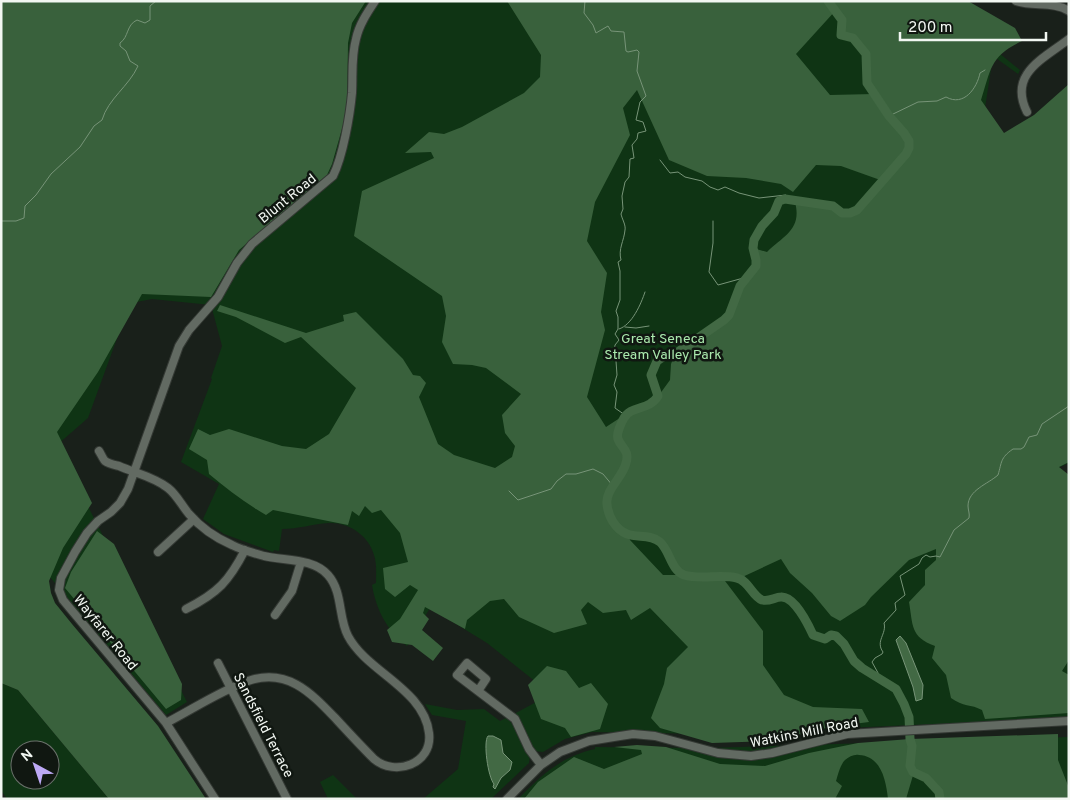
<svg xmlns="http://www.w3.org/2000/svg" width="1070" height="800" font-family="Overpass,sans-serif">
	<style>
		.green { fill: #0f3414; fill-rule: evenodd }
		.forest { fill: #39613c; fill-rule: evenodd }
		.water { fill: #426944; stroke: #779478 }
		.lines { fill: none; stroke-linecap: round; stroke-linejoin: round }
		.stream { stroke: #779478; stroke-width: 1 }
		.river { stroke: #426944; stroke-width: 9 }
		.minor-casing { stroke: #343934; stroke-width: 10 }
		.minor { stroke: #626a62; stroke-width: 8 }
		.labels { text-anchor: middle; stroke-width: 5; stroke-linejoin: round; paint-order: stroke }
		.street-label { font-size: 14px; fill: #f2f7f2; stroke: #101711 }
		.park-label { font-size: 14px; fill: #aae9ad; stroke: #101711 }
	</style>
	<rect width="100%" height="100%" fill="#19201a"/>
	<path class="green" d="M1 1H910L999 53 1020 70 1018 74 993 56 985 108 1069 320V463L1051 471 1069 506V718L711 734 592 732 565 739 543 752 534 751 514 714 551 694 487 643 430 608 407 646C387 631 376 609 372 585L376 583C376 573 377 564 374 555 369 536 349 522 329 523 313 524 298 529 282 529L279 551 274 550 273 552 224 534 203 519 219 484 181 462 212 379 211 378 222 346 211 305 152 299 111 307 123 322 88 418 57 445 187 702 166 715 1 519Z
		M1 683 18 690 109 799H7L1 790ZM20 750H50V780H20Z
		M425 704 457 710 484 709 500 721 508 717 530 755 529 763 491 799H423L458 769 466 721 432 715Z
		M1069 737 1068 799H518C542 775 560 757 595 749V747L708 748Z
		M333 775 357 799H328L320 782Z"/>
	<path class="forest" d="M1 1H366L352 23 348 43 347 111 332 164 327 175 239 250 211 297 142 294 98 372 57 432 92 503 63 548 49 581 51 593 55 603 72 624 158 726 206 799H109L18 690 1 683Z
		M507 1H968L1015 28 1022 41C990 56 991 69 981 100L1004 133 1034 115 1069 84V462L1059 467 1069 475V660L1062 671 1069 675V713L985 719 982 710C971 704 963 707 951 698L946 675 932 658 935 646C910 637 913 625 909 602L925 585V570L936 560V549L909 560 871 597 865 605 840 621 831 616 812 593 790 573 781 559 738 579 722 577 763 631V665L784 695 813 707 862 709 869 722 830 727 774 741 712 743 660 728 651 718 664 684 667 668 688 647 650 608 631 620 626 610 603 613 588 602 581 610 587 624 554 633 519 617 504 599 490 601 467 620 465 629 425 607 423 613 429 619 422 630 443 648 433 661 412 645 392 642 387 630 400 619 418 590 410 585 395 597 385 589 383 568 408 562 400 533 381 510 372 513 365 506 359 516 352 511 348 525 273 510 266 515C245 503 227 489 209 474L207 460 189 449 198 429 210 435 229 429 282 446 306 449 329 434 356 388 301 337 285 343 236 317 217 311 220 305 306 333 344 321 343 315 356 312 403 359 413 375 420 376 426 383 419 397 438 444 454 455 495 468 512 457 515 446 505 433 502 415 521 394 486 368 472 365 453 364 442 342 446 316 442 296 354 236 362 191 434 158 431 152 405 153 429 132 444 134 462 127 524 93 540 77 541 55ZM836 10 842 20 841 35C871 41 864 58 867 80 868 85 872 90 874 94L830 95 796 54ZM637 90 669 160 707 176 746 178 781 184 793 192 816 165 841 166 883 181 857 210 850 213H842L832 206 795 202C802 229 785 235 767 252L753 248 756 260V266L740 286 729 315 724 320 675 354 671 364 670 380 654 402 646 407 632 410 606 427 587 397 605 330 601 312 607 273 587 241 595 202 630 135 623 108ZM628 534C649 536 659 538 670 558 675 567 676 570 684 575H663L630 540Z
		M97 531 114 544 182 684 181 700 166 709 65 588 71 572Z
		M547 666 566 671 579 688 591 683 608 704 600 729 571 737 565 728 541 719 528 685Z
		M1058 734V760L1069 788V799H940C937 785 926 777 914 772L906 799H888C886 780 881 756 859 755 854 754 849 757 845 760 840 765 838 775 836 781L842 786 835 799H524L538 782 574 757 604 769 642 754 641 750 614 747 637 745 666 747 720 764 765 766 809 753 858 743 910 739Z"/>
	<path class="water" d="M900 636 906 643 923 685 922 699 916 701 913 687 896 640Z
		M488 736H493L501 740 503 753 512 762 510 770 501 778 495 789 493 787 494 784C488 777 483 742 488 736Z"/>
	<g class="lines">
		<path class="stream" d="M585 1 584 13 593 25 596 33 608 26 611 31 624 32 626 51 628 52 637 50 639 52 637 71 646 96 640 102 636 120 643 122 646 131 638 133 637 139 632 145 634 158 630 159 629 177 625 182 622 196 623 209 621 214C622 219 626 225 625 230 624 241 618 249 621 260L618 262 620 271V300L616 311 618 317V329L615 334 619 340 615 345 614 358 616 361 617 375 614 385 617 392 615 408 625 415
			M889 116 918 102 937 101 946 97C964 107 977 88 980 73L985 70
			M660 160 670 173 678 172 685 177 702 181 710 187 718 190 725 187 739 193 759 198 786 195 785 199
			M1 221H16L24 218 25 206 36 195 51 174 80 147 94 126 102 120C108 99 129 86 138 66L130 61 126 51 120 46V43C129 37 126 25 137 20L145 23 150 20V6L156 1
			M713 221V243L709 272 718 285 747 277
			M625 327 636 328 649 326
			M619 329C632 325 641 304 645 292
			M509 491 518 500 551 489 557 481 566 474H576L593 469 603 474 613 486
			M883 682 872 662 875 658 882 654 883 652C875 641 887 634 884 623L896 610 895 603 905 595 900 576 919 564 922 558 926 555 930 557 936 556 940 557 954 530 969 518C970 514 968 510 968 506 968 490 988 484 998 475 1002 462 1000 458 1013 449H1021L1024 447 1029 437 1037 435 1042 424 1069 406"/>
		<path class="river" d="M828 1 842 20 841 35 853 38 866 54 867 83 889 116 904 133 909 141V148L906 154 857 210 850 213H842L833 206 785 199 779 201 774 213 762 226 754 240 753 248 756 260V266L740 286 729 315 724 320 675 354 663 357 657 361 651 375 658 396C649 411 631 405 624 418 621 423 616 434 618 439 621 448 630 450 626 463 623 477 605 490 607 504 608 516 615 529 627 534 638 538 650 534 660 542 670 551 671 570 684 575 700 580 720 574 737 578 749 581 752 596 762 600 769 602 775 597 781 597 794 596 808 624 813 635L825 639 831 635 836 636 844 644 854 661 862 668 896 689 904 704 909 717 910 739 912 746 910 766 913 772 926 778 939 792 940 799"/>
		<defs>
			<path id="minor" d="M1016 1C1032 7 1054 1 1069 11
				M1027 112C1008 74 1043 59 1069 39
				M99 451C101 454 103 459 105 461 109 464 115 465 119 466 135 473 154 477 168 488 177 495 182 506 189 514 201 528 216 538 232 545 242 550 253 553 264 556 285 561 313 558 328 575 343 592 338 617 348 636 367 672 424 689 429 733 433 764 395 777 374 759 361 746 349 733 337 720 312 694 288 667 248 681 220 691 193 709 166 723
				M158 552 194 519
				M186 609C218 593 229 581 245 550
				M275 615 292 591 301 562
				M218 663 287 799
				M478 691 457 675 467 663 486 679 478 691 515 719 529 749 541 765
				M215 799 166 723 63 600 59 590 61 578 75 552 87 533 98 521 111 512 120 503 128 489 179 346 189 330 218 297 237 263 252 244 333 176C343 156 350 115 352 93 353 75 351 57 356 39 359 25 367 13 375 1
				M507 799 541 765 560 752 589 741 620 736 633 734 655 736 718 753 751 756 772 753 847 734 1069 721"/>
		</defs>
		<use href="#minor" class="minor-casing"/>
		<use href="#minor" class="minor"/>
	</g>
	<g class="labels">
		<g class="street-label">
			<text transform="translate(287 198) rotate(-39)" y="5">Blunt Road</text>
			<text transform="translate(106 632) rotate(51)" y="5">Wayfarer Road</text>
			<text transform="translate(264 725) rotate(63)" y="5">Sandsfield Terrace</text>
			<text transform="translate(804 732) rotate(-11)" y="5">Watkins Mill Road</text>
		</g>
		<g class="park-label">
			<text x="663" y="343">Great Seneca<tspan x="663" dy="16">Stream Valley Park</tspan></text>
		</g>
	</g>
	<rect width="1070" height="800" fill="none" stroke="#f2f7f2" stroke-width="5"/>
	<g transform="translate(35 765) rotate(320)"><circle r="24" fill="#101711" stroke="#6a716b"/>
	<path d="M0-4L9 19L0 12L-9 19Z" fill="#bda9f5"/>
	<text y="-8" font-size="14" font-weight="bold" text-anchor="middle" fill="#f2f7f2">N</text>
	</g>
	<path d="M900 32v8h146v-8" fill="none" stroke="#f2f7f2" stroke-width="2.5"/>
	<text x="908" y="32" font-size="15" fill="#f2f7f2" stroke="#101711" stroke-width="4" paint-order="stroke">200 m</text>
</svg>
